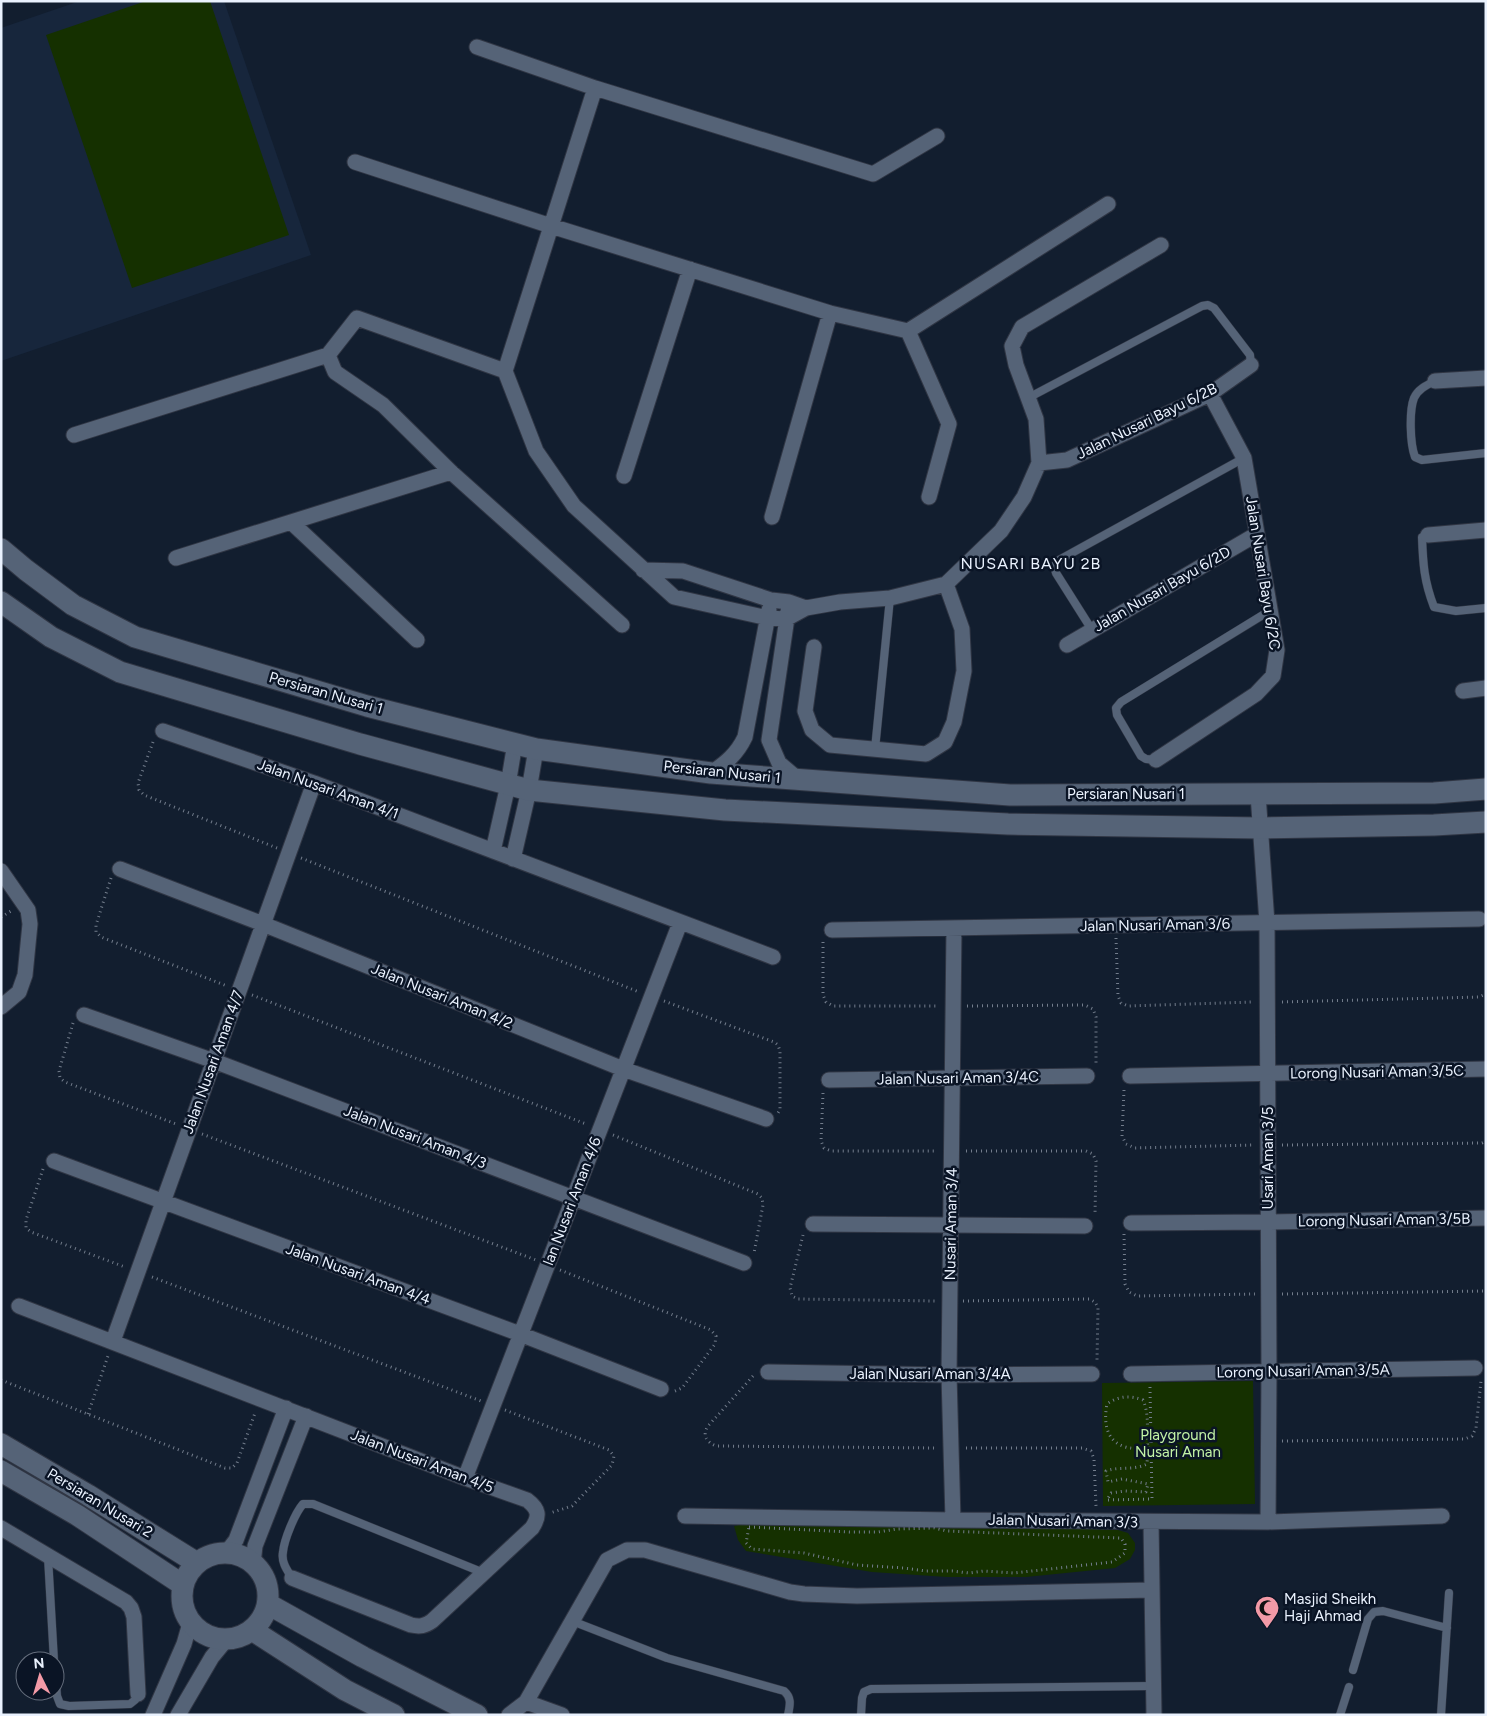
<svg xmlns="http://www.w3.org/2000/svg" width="1487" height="1716" font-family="Figtree,sans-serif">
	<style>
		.built { fill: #17263c }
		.green { fill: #153000 }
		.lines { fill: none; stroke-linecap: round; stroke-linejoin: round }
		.lane-casing { stroke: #303644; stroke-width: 9 }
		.street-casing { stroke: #303644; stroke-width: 17 }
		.secondary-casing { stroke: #303644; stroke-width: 23 }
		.path { stroke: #737d8c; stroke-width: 3; stroke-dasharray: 1 4; stroke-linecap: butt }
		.lane { stroke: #556377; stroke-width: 8 }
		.street { stroke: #556377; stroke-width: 15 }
		.secondary { stroke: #556377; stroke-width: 21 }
		.labels { text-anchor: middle; stroke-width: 5; stroke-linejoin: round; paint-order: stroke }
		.street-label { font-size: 15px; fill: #eaf2fe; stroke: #0a1425 }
		.park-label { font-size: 15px; fill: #c3f3a6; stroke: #0a1425 }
		.poi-label { font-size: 15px; fill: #eaf2fe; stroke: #0a1425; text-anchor: start }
		.neighbourhood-label { font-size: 16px; letter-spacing: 1px; fill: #eaf2fe; stroke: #0a1425 }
	</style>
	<rect width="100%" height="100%" fill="#121e2f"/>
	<path class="built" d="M80 1H224L311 255 1 361V28Z"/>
	<path class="green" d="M146 1H210L289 235 132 288 46 35Z
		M1253 1381 1255 1504 1103 1506 1102 1383Z
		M755 1522 946 1525 1118 1530 1128 1533 1135 1543V1550L1130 1559 1115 1568 1026 1577H947L872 1572 746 1551 738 1540 734 1526Z"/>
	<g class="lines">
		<defs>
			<path id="lane" d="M1435 381C1427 385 1418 389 1414 398 1409 411 1410 444 1415 457L1422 460 1486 453
				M1028 398 1202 306 1208 305 1214 308 1250 355 1251 365
				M1428 535 1422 537C1423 564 1424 581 1434 607L1456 611 1486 608
				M1092 630 1056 573 1054 566 1059 560 1244 458
				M875 749 890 598
				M1156 760 1146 759 1141 756 1117 715 1116 708 1121 702 1271 610
				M48 1557 54 1661
				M292 1578C287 1570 281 1562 283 1552 284 1540 295 1513 303 1504H313L484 1573
				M572 1621 667 1658 784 1691C792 1698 790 1705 788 1715
				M55 1669 57 1696 60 1704 69 1706 130 1704 135 1700 138 1694
				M1353 1670 1368 1619 1374 1612 1383 1611 1447 1628
				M861 1715 862 1698 864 1692 871 1689 1154 1686
				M1340 1715 1349 1687
				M1441 1715 1449 1593"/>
			<path id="street" d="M477 47 595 88 873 174 937 136
				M595 88 505 371 536 451 574 506 674 597 768 618 786 619 806 608 789 602 771 600 683 571 643 570
				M355 162 551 226 830 313 908 331 1108 204
				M908 331 949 424 929 497
				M328 355 335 372 383 405 451 472 622 625
				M1435 381 1486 378
				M74 435 328 355 357 318 505 371
				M1039 463 1067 460 1210 394 1251 365
				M624 476 690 269
				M772 517 830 313
				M291 522 417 640
				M1428 535 1486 530
				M176 558 451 472
				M806 608 840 602 890 598 946 584 1001 531 1024 497 1039 463 1036 419 1016 365 1012 346 1022 327 1161 245
				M788 611 769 740 779 763 799 780
				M1067 645 1257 534
				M814 647 805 711 812 730 830 745 926 754 945 742 954 722 964 671 962 629 946 584
				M1463 691 1486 688
				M163 731 314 783 773 957
				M1156 760 1256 694 1273 676 1277 650 1244 458 1210 394
				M711 773C726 763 737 754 745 737L769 610
				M1258 794 1267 923 1269 1371 1268 1522
				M493 851 508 785 515 743
				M513 859 529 790 536 749
				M120 869 263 924 623 1069 766 1119
				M1 871 28 910 30 924 25 975 19 992 1 1007
				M832 930 1479 919
				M84 1015 214 1061 744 1263
				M1130 1076 1486 1069
				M829 1080 1087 1076
				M54 1161 520 1334 661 1389
				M1131 1223 1268 1222 1486 1218
				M813 1224 1085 1226
				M19 1306 465 1478 527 1500C539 1509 540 1516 532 1528L432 1621C425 1626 420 1627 411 1625L292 1578
				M113 1341 314 783
				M768 1372 949 1375 1092 1374
				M1131 1374 1475 1368
				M465 1478 680 923
				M685 1516 953 1520 1268 1522 1442 1516
				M953 1520 949 1375 954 928
				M1151 1522 1154 1715
				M1 1528 126 1602 131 1608 134 1617 138 1694
				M226 1553 236 1540 286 1408
				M253 1564 255 1546 306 1416
				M526 1702 562 1715
				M153 1715 184 1644 190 1623
				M178 1715 212 1657 226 1640
				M509 1715 526 1702 607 1560 627 1550H645L790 1592 804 1594 857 1596 1152 1590"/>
			<path id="secondary" d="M1 549 26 570 73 605 135 637 367 706 536 749 711 773 1010 795 1434 793 1486 789
				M1 602 51 637 120 672 360 744 529 790 725 810 1008 824 1260 828 1434 825 1486 822
				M1 1444 88 1495 197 1563
				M1 1471 77 1515 183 1585
				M182 1596a43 43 0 1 1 86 0a43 43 0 1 1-86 0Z
				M268 1604 363 1657 477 1715
				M252 1630 345 1690 394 1715"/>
		</defs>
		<use href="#lane" class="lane-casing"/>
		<use href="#street" class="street-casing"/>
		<use href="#secondary" class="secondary-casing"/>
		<path class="path" d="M153 742 138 783 139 790 144 795 277 848
			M301 858 639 992
			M111 878 96 925V932L101 937 227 986
			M1 917 11 911
			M1116 938 1118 996 1121 1003 1128 1006 1253 1002
			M823 942V995L826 1002 833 1006H938
			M252 995 586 1124
			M664 1001 774 1042 778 1045 780 1051V1110L778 1113
			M1282 1002 1479 997 1486 994
			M967 1006 1085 1005 1093 1009 1096 1017V1065
			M73 1023 59 1071 60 1078 65 1082 176 1124
			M1124 1090 1122 1136 1126 1144 1135 1148 1253 1145
			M823 1093 821 1141 824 1148 831 1151H937
			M202 1134 536 1260
			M613 1135 758 1194 762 1198 763 1205 754 1253
			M1282 1145 1482 1143 1486 1141
			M966 1151H1086L1093 1154 1096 1161 1095 1215
			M43 1169 26 1220V1228L31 1232 125 1267
			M1124 1234 1125 1284 1129 1292 1137 1296 1255 1294
			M803 1235 790 1288 792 1296 798 1299 937 1301
			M560 1270 711 1330 716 1336 715 1344 682 1388 675 1391
			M152 1277 481 1401
			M1282 1294 1486 1291
			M963 1301 1089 1299 1095 1302 1098 1308 1097 1360
			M753 1376 708 1426C702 1435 706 1442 716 1446L937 1448
			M1 1380 225 1468H232L237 1463 255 1413
			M1150 1387 1152 1499 1107 1500 1111 1493 1125 1491 1146 1492 1148 1484 1122 1479 1108 1482 1106 1471C1120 1466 1132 1471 1147 1464L1148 1448C1115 1452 1101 1436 1107 1404 1118 1396 1130 1395 1143 1400 1150 1416 1146 1431 1148 1448H1151
			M505 1410 609 1450 614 1456 612 1465 572 1506 550 1513
			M88 1414 108 1356
			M1282 1441 1465 1439 1472 1436 1476 1428 1481 1381
			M966 1448H1082L1091 1451 1094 1459 1096 1506
			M749 1527 849 1532H878L897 1529 934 1528 947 1531 1121 1538 1125 1544V1553L1112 1562 1014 1573 984 1571 969 1573 952 1571H926L904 1568 857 1565 804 1553 752 1549 746 1543Z"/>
		<use href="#lane" class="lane"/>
		<use href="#street" class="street"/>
		<use href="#secondary" class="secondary"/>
	</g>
	<defs>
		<symbol id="mosque-pin" viewBox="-11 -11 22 30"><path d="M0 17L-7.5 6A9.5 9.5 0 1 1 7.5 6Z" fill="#f39aa7" stroke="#0a1425"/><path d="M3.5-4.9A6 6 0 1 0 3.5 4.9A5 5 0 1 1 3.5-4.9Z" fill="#111"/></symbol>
	</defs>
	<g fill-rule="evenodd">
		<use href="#mosque-pin" x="1253" y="1594" width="28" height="38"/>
	</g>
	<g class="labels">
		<g class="street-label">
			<text transform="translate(1147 421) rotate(-26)" y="5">Jalan Nusari Bayu 6/2B</text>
			<text transform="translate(1263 573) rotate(81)" y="5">Jalan Nusari Bayu 6/2C</text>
			<text transform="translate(1162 589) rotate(-30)" y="5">Jalan Nusari Bayu 6/2D</text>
			<text transform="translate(326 693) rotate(16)" y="5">Persiaran Nusari 1</text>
			<text transform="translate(722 772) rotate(6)" y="5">Persiaran Nusari 1</text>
			<text transform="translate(328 789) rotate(20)" y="5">Jalan Nusari Aman 4/1</text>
			<text x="1126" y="799">Persiaran Nusari 1</text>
			<text transform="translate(1155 925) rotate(-1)" y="5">Jalan Nusari Aman 3/6</text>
			<text transform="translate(442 996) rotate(22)" y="5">Jalan Nusari Aman 4/2</text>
			<text transform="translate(213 1062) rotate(-70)" y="5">Jalan Nusari Aman 4/7</text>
			<text transform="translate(1377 1072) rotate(-1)" y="5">Lorong Nusari Aman 3/5C</text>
			<text transform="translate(958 1078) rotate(-1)" y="5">Jalan Nusari Aman 3/4C</text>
			<text transform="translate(415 1137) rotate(21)" y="5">Jalan Nusari Aman 4/3</text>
			<text transform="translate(1268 1158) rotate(-90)" y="5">Usari Aman 3/5</text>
			<text transform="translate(572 1201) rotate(-69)" y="5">lan Nusari Aman 4/6</text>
			<text transform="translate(1384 1220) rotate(-1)" y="5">Lorong Nusari Aman 3/5B</text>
			<text transform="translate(951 1224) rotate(-89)" y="5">Nusari Aman 3/4</text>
			<text transform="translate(358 1274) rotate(20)" y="5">Jalan Nusari Aman 4/4</text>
			<text transform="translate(1303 1371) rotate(-1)" y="5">Lorong Nusari Aman 3/5A</text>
			<text x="930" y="1379">Jalan Nusari Aman 3/4A</text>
			<text transform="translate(422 1461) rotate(21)" y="5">Jalan Nusari Aman 4/5</text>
			<text transform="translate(100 1503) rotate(31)" y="5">Persiaran Nusari 2</text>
			<text transform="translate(1063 1521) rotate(1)" y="5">Jalan Nusari Aman 3/3</text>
		</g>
		<g class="park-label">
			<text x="1178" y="1440">Playground<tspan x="1178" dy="17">Nusari Aman</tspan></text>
		</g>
		<g class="poi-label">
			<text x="1284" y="1604">Masjid Sheikh<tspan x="1284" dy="17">Haji Ahmad</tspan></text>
		</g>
		<g class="neighbourhood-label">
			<text x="1031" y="569">NUSARI BAYU 2B</text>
		</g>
	</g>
	<rect width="1487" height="1716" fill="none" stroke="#eaf2fe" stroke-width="5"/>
	<g transform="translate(40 1676) rotate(355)"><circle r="24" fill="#0a1425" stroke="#646d7c"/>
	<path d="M0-4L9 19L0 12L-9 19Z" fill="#f39aa7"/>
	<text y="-8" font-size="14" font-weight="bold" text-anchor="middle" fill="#eaf2fe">N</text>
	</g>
</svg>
